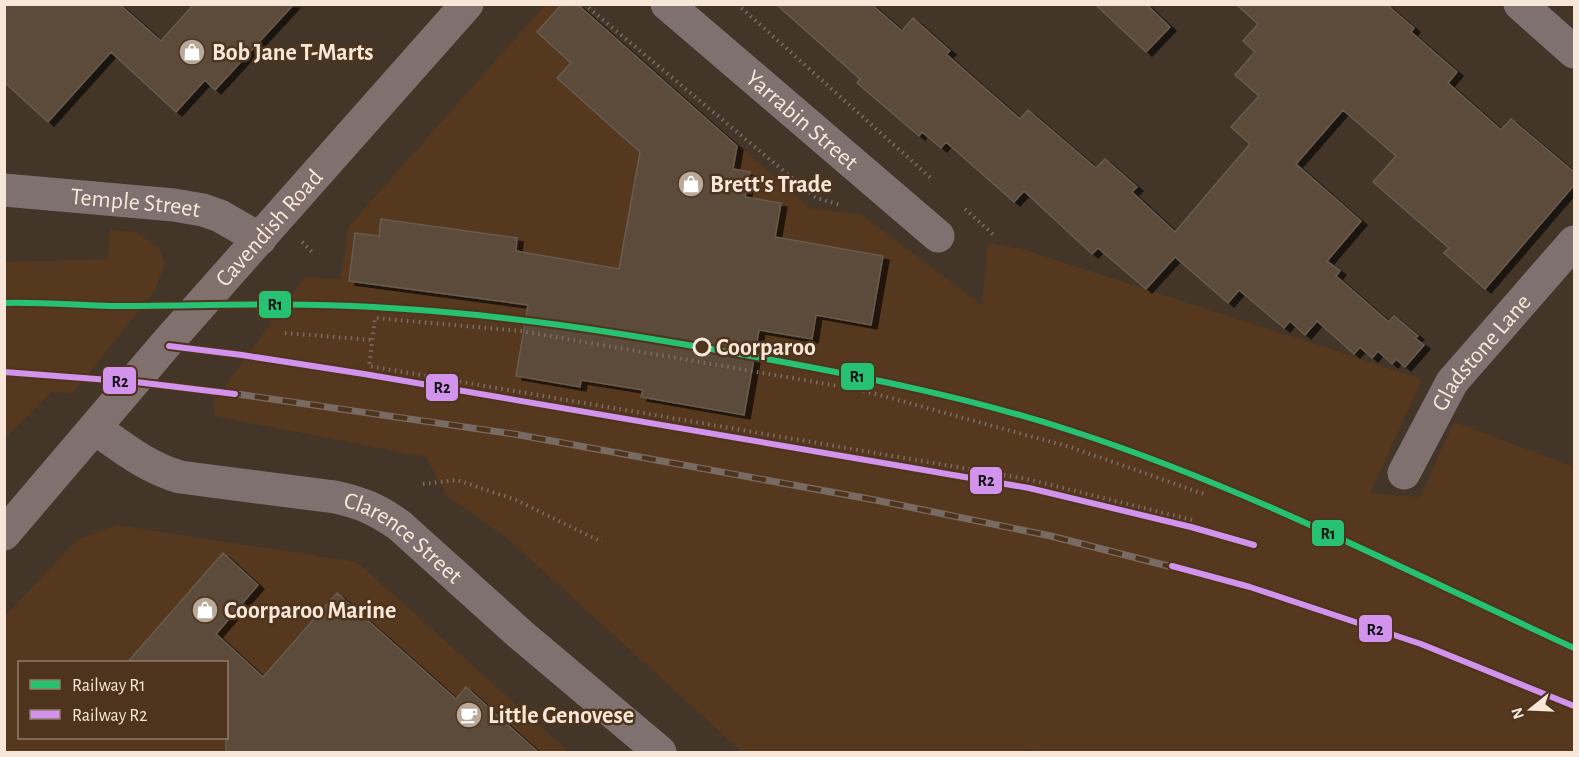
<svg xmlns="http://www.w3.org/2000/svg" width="1579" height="757" font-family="'Alegreya Sans',sans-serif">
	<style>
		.built { fill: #56381e; fill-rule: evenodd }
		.building { fill: #5b4b3a; stroke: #685c50; stroke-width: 1.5; filter: url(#shadow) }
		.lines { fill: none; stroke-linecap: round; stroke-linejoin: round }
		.path { stroke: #7a6d69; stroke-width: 4; stroke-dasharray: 1.5 4.5; stroke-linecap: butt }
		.minor { stroke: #807171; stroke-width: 33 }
		.primary { stroke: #80716e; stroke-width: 33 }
		.rail-casing { stroke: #786b64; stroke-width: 7 }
		.rail { stroke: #4e341d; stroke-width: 4.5; stroke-dasharray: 14; stroke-linecap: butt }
		.rail-1-casing { stroke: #4e341d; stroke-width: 10 }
		.rail-2-casing { stroke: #4e341d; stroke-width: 10 }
		.rail-1 { stroke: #26c172; stroke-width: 6 }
		.rail-2 { stroke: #d193ec; stroke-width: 6 }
		.stop-dot { fill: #4e341d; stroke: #f8e7d9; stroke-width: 3 }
		.labels { text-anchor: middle; stroke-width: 5; stroke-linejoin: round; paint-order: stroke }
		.poi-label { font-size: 24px; font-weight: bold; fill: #f8e7d9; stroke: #4e341d; text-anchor: start }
		.street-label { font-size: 24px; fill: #f8e7d9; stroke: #4e341d }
		.stop-label { font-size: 24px; font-weight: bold; fill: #f8e7d9; stroke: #4e341d; text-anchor: start }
		.line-badge { stroke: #4e341d; stroke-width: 2 }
		.pale-badge-label { font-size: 16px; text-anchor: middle; font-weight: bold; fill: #111 }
	</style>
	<defs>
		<filter id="shadow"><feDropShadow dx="6" dy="4" stdDeviation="0" flood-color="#0009"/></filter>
	</defs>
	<rect width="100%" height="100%" fill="#433528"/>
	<path class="built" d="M545 5H577L810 208 862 215 982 305 988 243 1022 249 1422 379 1370 493 1420 497 1454 422 1574 467V752H1041L1026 749 1022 752H742L506 537 447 496 426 457 215 416 214 401 305 277 340 279 349 226Z
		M110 230 136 232 160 249 165 264 154 292 73 393 52 392 5 438V262L108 259Z
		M117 525 357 562 569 752H5L4 617 77 540ZM20 662H226V738H20Z"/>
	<path class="building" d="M4 4H119L161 41 194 4H294L215 90 205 80 176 112 111 52 48 122 4 82Z
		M562 4H577L737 146 733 169 750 172 745 197 781 203 775 237 883 256 871 325 816 315 812 339 759 330 744 415 641 397 643 390 581 380 580 387 516 376 528 305 349 281 355 233 379 236 381 219 517 238 516 251 619 269 640 152 557 78 571 63 537 32Z
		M776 4H871L902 31 913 18 950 51 946 54 1020 119 1028 110 1096 168 1105 159 1137 187 1132 192 1175 232 1250 144 1231 127 1259 96 1235 75 1255 52 1243 41 1258 24 1236 4H1386L1414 28 1411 32 1457 72 1448 83 1501 130 1511 119 1575 173V184L1485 289 1444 253 1449 248 1373 182 1396 156 1343 110 1296 164 1361 221 1327 261 1340 271 1336 276 1389 322 1394 316 1418 336 1415 338 1424 345 1405 367 1396 359 1392 364 1378 351 1372 358 1360 347 1354 354 1317 321 1305 335 1290 321 1284 328 1239 290 1228 303 1175 257 1146 289 1098 248 1092 254 1024 191 1014 202 946 142 941 148 922 132 919 136 857 83 860 79Z
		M1095 4H1146L1170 27 1146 52Z
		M223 553 258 585 216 634 263 677 337 593 456 699 466 687 539 753H226V663H127Z"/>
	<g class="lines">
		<path class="path" d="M584 4 816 198 841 205
			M737 4 933 180
			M965 209 996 237
			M302 242 314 254
			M285 333 373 340
			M423 484 457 480 516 500 602 542
			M1192 520 1027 479 369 366 375 318 521 331 861 390 1070 447 1204 494"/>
		<g class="minor">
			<path id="s1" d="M667 4 938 236"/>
			<path d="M1520 4 1574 52"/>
			<path id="s2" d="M4 190 174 205 203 210 220 216 260 239"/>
			<path id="s3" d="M96 429C123 448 148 468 180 477L335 497C362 503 376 509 399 525L520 634 660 752"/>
			<path id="s4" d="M1404 473 1452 382 1574 242"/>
		</g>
		<path class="primary" id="s5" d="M4 534 165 345 467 4"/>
		<defs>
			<path id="rail" d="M4 372 209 390 514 434 875 500 1051 536 1250 587 1421 644 1574 706"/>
		</defs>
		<use href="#rail" class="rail-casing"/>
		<use href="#rail" class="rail"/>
		<defs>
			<path id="rail-1" d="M4 303C40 302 75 305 111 306 198 306 286 302 373 307 498 313 622 333 745 355 855 375 965 396 1072 431 1245 487 1409 572 1574 648"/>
			<path id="rail-2" d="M169 346 242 355 364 374 1029 488 1191 527 1254 545
				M4 372 136 382 235 394
				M1172 566 1250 587 1421 644 1574 706"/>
		</defs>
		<use href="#rail-1" class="rail-1-casing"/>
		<use href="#rail-2" class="rail-2-casing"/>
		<use href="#rail-1" class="rail-1"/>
		<use href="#rail-2" class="rail-2"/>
	</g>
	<defs>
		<symbol id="shop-disc" viewBox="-11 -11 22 22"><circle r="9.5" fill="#b9a99b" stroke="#4e341d"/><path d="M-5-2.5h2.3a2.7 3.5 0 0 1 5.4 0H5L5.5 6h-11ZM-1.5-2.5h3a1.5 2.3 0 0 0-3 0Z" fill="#fff"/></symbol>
		<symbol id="cafe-disc" viewBox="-11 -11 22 22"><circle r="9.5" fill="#b9a99b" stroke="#4e341d"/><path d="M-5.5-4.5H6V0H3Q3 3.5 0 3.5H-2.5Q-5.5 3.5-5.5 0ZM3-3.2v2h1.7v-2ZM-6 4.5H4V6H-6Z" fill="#fff"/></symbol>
	</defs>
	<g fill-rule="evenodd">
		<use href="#shop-disc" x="177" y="37" width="30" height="30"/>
		<use href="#shop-disc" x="676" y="169" width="30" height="30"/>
		<use href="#shop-disc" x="190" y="595" width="30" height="30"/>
		<use href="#cafe-disc" x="454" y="700" width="30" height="30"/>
	</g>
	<circle class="stop-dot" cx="702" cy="347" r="8"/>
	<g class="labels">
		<g class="poi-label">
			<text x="212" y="60">Bob Jane T-Marts</text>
			<text x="710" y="192">Brett's Trade</text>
			<text x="224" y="618">Coorparoo Marine</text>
			<text x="488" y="723">Little Genovese</text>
		</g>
		<g class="street-label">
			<text dy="8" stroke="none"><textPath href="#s1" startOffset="178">Yarrabin Street</textPath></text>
			<text dy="8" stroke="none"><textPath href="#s2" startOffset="132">Temple Street</textPath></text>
			<text dy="8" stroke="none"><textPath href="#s5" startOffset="405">Cavendish Road</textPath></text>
			<text dy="8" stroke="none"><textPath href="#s4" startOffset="144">Gladstone Lane</textPath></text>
			<text dy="8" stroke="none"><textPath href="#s3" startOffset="334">Clarence Street</textPath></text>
		</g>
		<g class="stop-label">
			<text x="716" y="355">Coorparoo</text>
		</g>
	</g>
	<g class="line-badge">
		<rect x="258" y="290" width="34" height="29" rx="6" fill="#26c172"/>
		<rect x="840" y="362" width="35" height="29" rx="6" fill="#26c172"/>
		<rect x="102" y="366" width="35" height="29" rx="6" fill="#d193ec"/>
		<rect x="425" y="373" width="34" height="29" rx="6" fill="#d193ec"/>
		<rect x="969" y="466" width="34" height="29" rx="6" fill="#d193ec"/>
		<rect x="1311" y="519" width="34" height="28" rx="6" fill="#26c172"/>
		<rect x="1358" y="614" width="35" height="29" rx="6" fill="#d193ec"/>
	</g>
	<g class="pale-badge-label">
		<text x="275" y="310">R1</text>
		<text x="857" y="382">R1</text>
		<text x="120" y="387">R2</text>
		<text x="442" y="393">R2</text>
		<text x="986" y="486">R2</text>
		<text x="1328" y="539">R1</text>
		<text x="1375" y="635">R2</text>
	</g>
	<rect width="1579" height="757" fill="none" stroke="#f8e7d9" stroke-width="12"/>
	<rect x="18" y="661" width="210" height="78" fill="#4e341d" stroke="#927c68" stroke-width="1.5"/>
	<rect x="30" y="680" width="30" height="9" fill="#26c172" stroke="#927c68" stroke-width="1.5"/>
	<text x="72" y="691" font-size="18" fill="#f8e7d9">Railway R1</text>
	<rect x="30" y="710" width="30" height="9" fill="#d193ec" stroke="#927c68" stroke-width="1.5"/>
	<text x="72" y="721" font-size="18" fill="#f8e7d9">Railway R2</text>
	<g transform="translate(1531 709) rotate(252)" stroke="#4e341d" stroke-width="4.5" paint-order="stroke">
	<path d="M0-4.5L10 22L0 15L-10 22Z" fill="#f8e7d9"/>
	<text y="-9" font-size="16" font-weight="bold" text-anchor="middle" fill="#f8e7d9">N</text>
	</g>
</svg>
